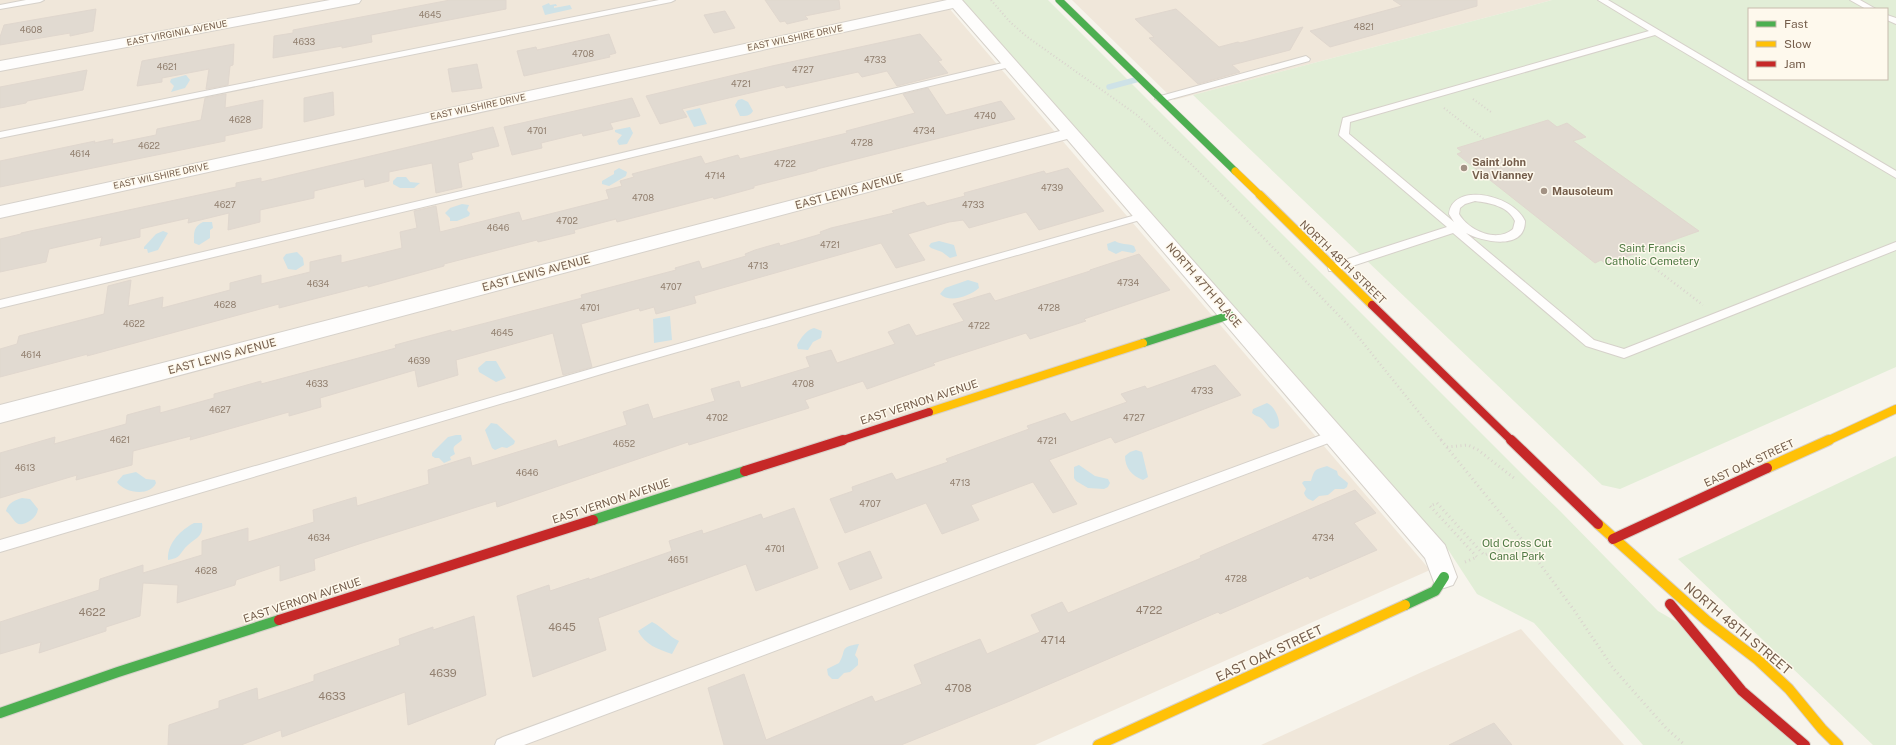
<svg xmlns="http://www.w3.org/2000/svg" width="1896" height="745" font-family="'Public Sans',sans-serif">
	<style>
		.residential { fill: #f0e7da }
		.green { fill: #e2eed7; fill-rule: evenodd }
		.water { fill: #cee2e7 }
		.lines { fill: none; stroke-linecap: round; stroke-linejoin: round }
		.stream { stroke: #cee2e7; stroke-width: 5.5 }
		.building { fill: #e1dad1; stroke: #e0d7ce }
		.lane-casing { stroke: #d6d1ca; stroke-width: 2 }
		.street-casing { stroke: #d6d1ca; stroke-width: 2 }
		.fast-far2-casing { stroke: #d7d1ca; stroke-width: 8 }
		.fast-far1-casing { stroke: #d7d1ca; stroke-width: 10 }
		.fast-casing { stroke: #d7d1ca; stroke-width: 12 }
		.slow-far2-casing { stroke: #d7d1ca; stroke-width: 8 }
		.slow-far1-casing { stroke: #d7d1ca; stroke-width: 10 }
		.slow-casing { stroke: #d7d1ca; stroke-width: 12 }
		.jam-far1-casing { stroke: #d7d1ca; stroke-width: 10 }
		.jam-casing { stroke: #d7d1ca; stroke-width: 12 }
		.path-far2 { stroke: #dad4ce; stroke-width: 2; stroke-dasharray: 1 2.5; stroke-linecap: butt }
		.path-far1 { stroke: #dad4ce; stroke-width: 2.5; stroke-dasharray: 1 3; stroke-linecap: butt }
		.path { stroke: #dad4ce; stroke-width: 3; stroke-dasharray: 1 3.5; stroke-linecap: butt }
		.lane { fill: #fefdfc; fill-rule: evenodd }
		.street { fill: #fefdfc; fill-rule: evenodd }
		.fast-far2 { stroke: #4caf50; stroke-width: 7 }
		.fast-far1 { stroke: #4caf50; stroke-width: 8 }
		.fast { stroke: #4caf50; stroke-width: 10 }
		.slow-far2 { stroke: #ffc107; stroke-width: 7 }
		.slow-far1 { stroke: #ffc107; stroke-width: 8 }
		.slow { stroke: #ffc107; stroke-width: 10 }
		.jam-far1 { stroke: #c62828; stroke-width: 8 }
		.jam { stroke: #c62828; stroke-width: 10 }
		.poi-dot { fill: #a29284; stroke: #fef9ed; stroke-width: 1.5 }
		.labels { text-anchor: middle; stroke-width: 3; stroke-linejoin: round; paint-order: stroke }
		.number-label { font-size: 9px; fill: #928070 }
		.far-street-label { font-size: 9px; fill: #755e4c; stroke: #fef9ed }
		.poi-label { font-size: 11px; font-weight: bold; fill: #755e4c; stroke: #fef9ed; text-anchor: start }
		.street-label { font-size: 11px; fill: #755e4c; stroke: #fef9ed }
		.park-label { font-size: 11px; fill: #507a44; stroke: #fef9ed }
		.near-number-label { font-size: 11px; fill: #928070 }
		.near-street-label { font-size: 13px; fill: #755e4c; stroke: #fef9ed }
	</style>
	<rect width="100%" height="100%" fill="#f7f4ec"/>
	<path class="residential" d="M0 0H942L1430 570 1035 745H0Z
		M1072 0H1552L1174 100Z
		M1521 629 1624 745H1261L1422 672Z"/>
	<path class="green" d="M962 0H1048L1528 480 1561 512 1658 611 1677 622 1795 745H1643L1534 623 1477 594 1449 551Z
		M1552 0H1896V367L1620 489 1602 485 1193 95ZM1749 9H1887V79H1749Z
		M1896 456V745H1873L1678 559Z"/>
	<path class="water" d="M549 3 550 5 556 4 557 6H554V8L570 5 572 9 545 15 542 6Z
		M186 75 190 80 185 88 171 92 174 86 170 82 171 79Z
		M742 99 748 102 753 111C750 116 746 116 740 116L735 105 738 100Z
		M700 108 707 124 694 127 686 111Z
		M630 127 633 133 627 144 619 145 617 141 622 135 615 132V130Z
		M619 168 627 172 626 176 609 186 602 184V181L614 174V171Z
		M397 177H406L410 182 420 183 414 188H400L393 184V181Z
		M462 204 469 205 467 210 470 213 469 216 457 221H450V218L445 213 450 208Z
		M203 222H212L213 228 210 230V238L199 245 194 243C194 233 193 227 203 222Z
		M163 231 168 233 158 250 148 253 147 249H144V247L156 234Z
		M939 241 954 245 957 256 950 258 942 252 931 248 929 246 931 243Z
		M1115 241C1121 245 1127 243 1134 246L1136 251 1133 253 1122 251 1116 254 1108 250 1107 244Z
		M297 252 303 258 304 265 296 270 288 269 283 258 286 254Z
		M968 280 978 283 979 288C971 295 950 304 940 294L945 288Z
		M670 316 672 340 654 343 653 319Z
		M814 328 822 331 821 338 813 342 808 350 798 349 797 345C801 338 806 330 814 328Z
		M486 361H496L506 378 496 382 479 372 478 368Z
		M1267 403C1274 406 1280 418 1279 426 1269 434 1268 423 1261 418 1258 416 1255 416 1252 413L1253 409Z
		M491 423 497 424 512 438 515 441 514 444 507 448 502 447 495 450 492 448 485 430Z
		M456 435H461L462 440C456 446 451 445 455 454L450 457 451 460 444 463 439 458H435L432 456V453L448 437Z
		M1136 450 1142 452 1148 477 1143 480C1132 476 1125 468 1125 456L1130 452Z
		M1079 465 1095 476 1108 479 1110 483 1108 487 1104 489 1088 488 1076 481 1074 478V467Z
		M1327 466 1337 471 1338 475 1348 483 1347 487 1344 489H1335L1328 495 1319 496 1313 501C1308 499 1306 498 1304 493L1306 489 1302 483 1304 481H1311C1315 468 1315 470 1327 466Z
		M136 472 146 479 155 480 156 483C150 497 124 493 117 482L123 475Z
		M22 498 30 499 38 509C37 514 35 517 31 520 15 531 15 518 6 511 8 503 15 500 22 498Z
		M194 523H202C204 536 196 538 188 545 179 553 182 558 168 560 167 543 181 530 194 523Z
		M652 622C663 627 668 636 679 641L672 654C658 649 645 645 638 631Z
		M859 644 855 655 858 659V665L850 672 844 673 838 679H832L828 675 827 669 839 663C847 651 838 647 859 644Z"/>
	<g class="lines">
		<path class="stream" d="M1109 87 1139 79"/>
	</g>
	<path class="building" d="M450 0H506V9L371 35 372 42 342 48V46L273 58 274 36 293 33V30Z
		M765 0H839L840 9 805 16 808 19 787 24 785 21 780 22Z
		M1393 0H1477V6L1330 47 1310 31 1402 6Z
		M96 9 93 31 70 36V33L0 45V37L4 25Z
		M1176 9 1219 47 1238 42 1240 43 1303 27 1290 50 1232 65 1240 72 1198 84 1149 38 1154 37 1135 19Z
		M725 11 735 28 714 33 704 15Z
		M609 34 616 53 609 55 610 57 524 76 517 51 536 47 537 50Z
		M920 34 942 60 938 61 948 73 897 86 887 71 862 77 858 72 786 88 784 85 682 109 687 117 660 124 646 96 772 66Z
		M234 44 233 65 230 66 228 85 206 89 209 69 162 78V82L137 86 142 61Z
		M477 64 482 88 452 92 448 69Z
		M87 70 83 90 27 101 26 103 0 108V87Z
		M928 88 946 115 1001 101 1015 119 817 169V170L754 186V188L714 199 713 197 617 222 616 219 574 230 575 233 538 242 537 240 444 264V266L368 287V285L279 308V304L87 356 88 354 0 377V349L17 344 19 336 104 314 108 286 131 280 128 306 163 297 162 308 230 290V283L261 275V284L310 272V262L341 255V263L402 248 400 232 417 228 414 211 436 206 440 232 519 212 522 221 609 199 606 190 622 186 620 181 634 177 632 174 701 156 705 164 738 155 740 159 847 133 846 131 915 113 903 94Z
		M333 92 334 115 304 122V98Z
		M226 94 225 108 263 100 262 128 225 136V141L0 187V161L95 141 94 143 113 139 112 144 156 135 157 129 201 120 205 98Z
		M632 98 640 116 610 123 613 129 583 136 582 133 541 143 542 148 512 155 504 127Z
		M1548 120 1557 127 1567 123 1586 137 1573 141 1699 231 1606 264 1601 260 1595 263 1457 154 1462 152 1457 148Z
		M493 127 499 146 471 153 473 159 458 163 462 187 436 193 432 163 389 172V181L365 187 364 179 314 191V198L260 210V222L228 230 229 213 188 223 189 218 140 229V237L100 246 102 237 49 249 46 262 0 272V239L21 234V233L236 187V183L261 178V182Z
		M1068 168 1104 211 1039 230 1026 212 969 228 963 220 949 222 908 234 925 260 896 268 881 243 694 296 696 303 656 314 654 307 640 311 639 308 581 324 592 367 563 375 553 333 456 360 458 375 418 387 415 370 320 398 321 407 289 416V412L190 440 191 436 133 451 132 465 76 480 77 475 0 498V453L55 437 54 444 126 424 127 415 160 406V413L214 398V394L229 390 261 381V384L396 348 395 345 451 330V332L582 298 581 295 676 270 675 268 699 261 702 269 746 256 745 254 755 250 779 243 780 246 821 234 820 232 831 228 894 213 892 211 902 208 924 202 927 206 965 196 964 193 1044 171 1046 174Z
		M1139 254 1170 290 1084 319 1086 321 1030 339 1026 333 933 363 935 365 867 389 863 381 805 400 809 408 689 445 688 442 497 507 496 501 359 544 314 559 315 570 280 581V565L236 580 235 585 177 603 178 585 143 583 140 616 106 627V631L39 653 41 642 0 654V622L99 590 100 579 143 565V573L202 555V541L248 528V542L314 522 313 510 356 497 357 506 429 484 428 470 470 457 472 466 556 440 558 447 627 425 623 412 648 404 653 419 715 401 711 389 739 381 741 388 810 367 806 357 831 350 837 363 895 344 888 332 909 324 916 336 964 321 953 304 990 293 995 301 1090 271V270Z
		M1215 365 1241 395 1115 443 1111 437 1049 460 1077 504 1053 513 1033 482 971 505 979 520 942 534 926 503 845 533 830 499 853 491 852 487 892 473 896 480 948 462 946 459 1029 429 1027 426 1065 413 1071 422 1127 402 1121 394 1145 386 1147 389Z
		M1355 490 1376 513 1354 523 1377 550 1310 579 1308 576 1220 614 1218 612 1010 701 901 745H724L708 688 744 674 766 740 872 696 875 702 922 684 914 665 980 639 987 654 1040 632 1031 615 1062 602 1068 613 1201 558 1200 556Z
		M794 508 818 568 756 591 746 564 598 618 606 650 533 677 517 596 549 585 550 591 589 578V580L672 551 669 541 702 530 703 534 761 514 763 519Z
		M870 551 882 578 850 590 838 563Z
		M474 616 486 695 408 725 405 692 282 737 281 730 241 745H168L169 725 219 708V701L257 688 258 700 314 681V675L400 645 399 639 433 627V630Z
		M1494 723 1512 745H1449Z"/>
	<g class="lines">
		<defs>
			<path id="lane" d="M26 0H44L40 2 0 9V5Z
				M659 0H675L671 2 0 138V132Z
				M1598 0H1608L1896 171V178L1655 35 1350 122 1349 134 1454 222 1449 214C1452 182 1513 194 1525 221 1525 251 1483 242 1466 233L1594 340 1624 349 1896 242V250L1624 358 1586 346 1453 233 1337 271H1329L1328 268 1329 265 1447 227 1341 137 1339 135 1343 118 1649 31ZM1475 201C1490 203 1508 206 1515 221L1513 229C1497 243 1469 231 1459 214L1460 208 1465 204Z
				M1850 0H1860L1876 9H1866Z
				M1887 15 1896 18V24L1887 20Z
				M1306 56 1310 59 1309 61 1160 102 1155 99 1157 97Z
				M1011 61 1014 62V66L0 308V300Z
				M1143 213 1147 214 1148 216 1147 218 625 367 0 552V540L625 359Z
				M1335 430 1339 431 1341 435 1339 439 524 745H495L497 740 503 737Z"/>
			<path id="street" d="M330 0H361L359 3 354 4 0 71V61Z
				M947 0H962L1445 545 1457 577 1453 585 1444 588 1435 585 1425 558 1067 139 0 423V405L1060 131 953 8 0 218V206Z"/>
			<path id="fast-far2" d="M1059 0 1235 171"/>
			<path id="fast-far1" d="M1143 343 1230 315"/>
			<path id="fast" d="M593 520 745 471
				M1405 605 1435 591 1444 577
				M0 713 118 672 279 620"/>
			<path id="slow-far2" d="M1235 171 1261 196"/>
			<path id="slow-far1" d="M1260 195 1372 305
				M929 412 1143 343
				M1827 441 1896 409"/>
			<path id="slow" d="M1767 468 1829 440
				M1598 524 1707 621 1758 660 1789 689 1822 729 1838 745
				M1098 745 1405 605"/>
			<path id="jam-far1" d="M1372 305 1512 441
				M840 441 929 412"/>
			<path id="jam" d="M1511 440 1598 524
				M745 471 843 440
				M1613 539 1767 468
				M1670 604 1742 691 1805 745
				M279 620 593 520"/>
		</defs>
		<use href="#lane" class="lane-casing"/>
		<use href="#street" class="street-casing"/>
		<use href="#fast-far2" class="fast-far2-casing"/>
		<use href="#fast-far1" class="fast-far1-casing"/>
		<use href="#fast" class="fast-casing"/>
		<use href="#slow-far2" class="slow-far2-casing"/>
		<use href="#slow-far1" class="slow-far1-casing"/>
		<use href="#slow" class="slow-casing"/>
		<use href="#jam-far1" class="jam-far1-casing"/>
		<use href="#jam" class="jam-casing"/>
		<path class="path-far2" d="M991 0 1010 22 1026 36 1137 115 1191 164 1223 196
			M1473 99 1491 112
			M1444 108 1485 140"/>
		<path class="path-far1" d="M1222 195 1352 329 1442 441
			M1636 254 1703 305"/>
		<path class="path" d="M1441 440 1523 541 1574 610 1613 668 1666 728 1685 745
			M1447 447 1468 445 1478 450 1514 478
			M1465 562 1477 557 1430 506 1437 503 1484 555 1523 541"/>
		<use href="#lane" class="lane"/>
		<use href="#street" class="street"/>
		<use href="#fast-far2" class="fast-far2"/>
		<use href="#fast-far1" class="fast-far1"/>
		<use href="#fast" class="fast"/>
		<use href="#slow-far2" class="slow-far2"/>
		<use href="#slow-far1" class="slow-far1"/>
		<use href="#slow" class="slow"/>
		<use href="#jam-far1" class="jam-far1"/>
		<use href="#jam" class="jam"/>
	</g>
	<g class="poi-dot">
		<circle cx="1464" cy="168" r="4"/>
		<circle cx="1544" cy="191" r="4"/>
	</g>
	<g class="labels">
		<g class="number-label">
			<text x="430" y="18">4645</text>
			<text x="1364" y="30">4821</text>
			<text x="31" y="33">4608</text>
			<text x="304" y="45">4633</text>
			<text x="583" y="57">4708</text>
			<text x="875" y="63">4733</text>
			<text x="167" y="70">4621</text>
			<text x="803" y="73">4727</text>
			<text x="741" y="87">4721</text>
			<text x="985" y="119">4740</text>
			<text x="240" y="123">4628</text>
			<text x="537" y="134">4701</text>
			<text x="924" y="134">4734</text>
			<text x="862" y="146">4728</text>
			<text x="149" y="149">4622</text>
			<text x="80" y="157">4614</text>
			<text x="785" y="167">4722</text>
			<text x="715" y="179">4714</text>
			<text x="1052" y="191">4739</text>
			<text x="643" y="201">4708</text>
			<text x="225" y="208">4627</text>
			<text x="973" y="208">4733</text>
			<text x="567" y="224">4702</text>
			<text x="498" y="231">4646</text>
			<text x="830" y="248">4721</text>
			<text x="758" y="269">4713</text>
			<text x="1128" y="286">4734</text>
			<text x="318" y="287">4634</text>
			<text x="671" y="290">4707</text>
			<text x="225" y="308">4628</text>
			<text x="590" y="311">4701</text>
			<text x="1049" y="311">4728</text>
			<text x="134" y="327">4622</text>
			<text x="979" y="329">4722</text>
			<text x="502" y="336">4645</text>
			<text x="31" y="358">4614</text>
			<text x="419" y="364">4639</text>
			<text x="317" y="387">4633</text>
			<text x="803" y="387">4708</text>
			<text x="1202" y="394">4733</text>
			<text x="220" y="413">4627</text>
			<text x="717" y="421">4702</text>
			<text x="1134" y="421">4727</text>
			<text x="120" y="443">4621</text>
			<text x="1047" y="444">4721</text>
			<text x="624" y="447">4652</text>
			<text x="25" y="471">4613</text>
			<text x="527" y="476">4646</text>
			<text x="960" y="486">4713</text>
			<text x="870" y="507">4707</text>
			<text x="319" y="541">4634</text>
			<text x="1323" y="541">4734</text>
			<text x="775" y="552">4701</text>
			<text x="678" y="563">4651</text>
			<text x="206" y="574">4628</text>
			<text x="1236" y="582">4728</text>
		</g>
		<g class="far-street-label">
			<text transform="translate(177 33) rotate(-11)" y="3">EAST VIRGINIA AVENUE</text>
			<text transform="translate(795 38) rotate(-12)" y="3">EAST WILSHIRE DRIVE</text>
			<text transform="translate(478 107) rotate(-12)" y="3">EAST WILSHIRE DRIVE</text>
			<text transform="translate(161 176) rotate(-12)" y="3">EAST WILSHIRE DRIVE</text>
		</g>
		<g class="poi-label">
			<text x="1472" y="166">Saint John<tspan x="1472" dy="13">Via Vianney</tspan></text>
			<text x="1552" y="195">Mausoleum</text>
		</g>
		<g class="street-label">
			<text transform="translate(849 191) rotate(-15)" y="4">EAST LEWIS AVENUE</text>
			<text transform="translate(1343 262) rotate(44)" y="4">NORTH 48TH STREET</text>
			<text transform="translate(536 273) rotate(-15)" y="4">EAST LEWIS AVENUE</text>
			<text transform="translate(1204 285) rotate(49)" y="4">NORTH 47TH PLACE</text>
			<text transform="translate(222 356) rotate(-15)" y="4">EAST LEWIS AVENUE</text>
			<text transform="translate(919 402) rotate(-18)" y="4">EAST VERNON AVENUE</text>
			<text transform="translate(1749 463) rotate(-25)" y="4">EAST OAK STREET</text>
			<text transform="translate(611 501) rotate(-18)" y="4">EAST VERNON AVENUE</text>
			<text transform="translate(302 600) rotate(-18)" y="4">EAST VERNON AVENUE</text>
		</g>
		<g class="park-label">
			<text x="1652" y="252">Saint Francis<tspan x="1652" dy="13">Catholic Cemetery</tspan></text>
			<text x="1517" y="547">Old Cross Cut<tspan x="1517" dy="13">Canal Park</tspan></text>
		</g>
		<g class="near-number-label">
			<text x="1149" y="614">4722</text>
			<text x="92" y="616">4622</text>
			<text x="562" y="631">4645</text>
			<text x="1053" y="644">4714</text>
			<text x="443" y="677">4639</text>
			<text x="958" y="692">4708</text>
			<text x="332" y="700">4633</text>
		</g>
		<g class="near-street-label">
			<text transform="translate(1738 628) rotate(40)" y="5">NORTH 48TH STREET</text>
			<text transform="translate(1269 653) rotate(-25)" y="5">EAST OAK STREET</text>
		</g>
	</g>
	<rect x="1748" y="8" width="140" height="72" fill="#fef9ed" stroke="#c7bbad"/>
	<rect x="1756" y="21" width="20" height="6" fill="#4caf50" stroke="#c7bbad"/>
	<text x="1784" y="28" font-size="12" fill="#755e4c">Fast</text>
	<rect x="1756" y="41" width="20" height="6" fill="#ffc107" stroke="#c7bbad"/>
	<text x="1784" y="48" font-size="12" fill="#755e4c">Slow</text>
	<rect x="1756" y="61" width="20" height="6" fill="#c62828" stroke="#c7bbad"/>
	<text x="1784" y="68" font-size="12" fill="#755e4c">Jam</text>
</svg>
